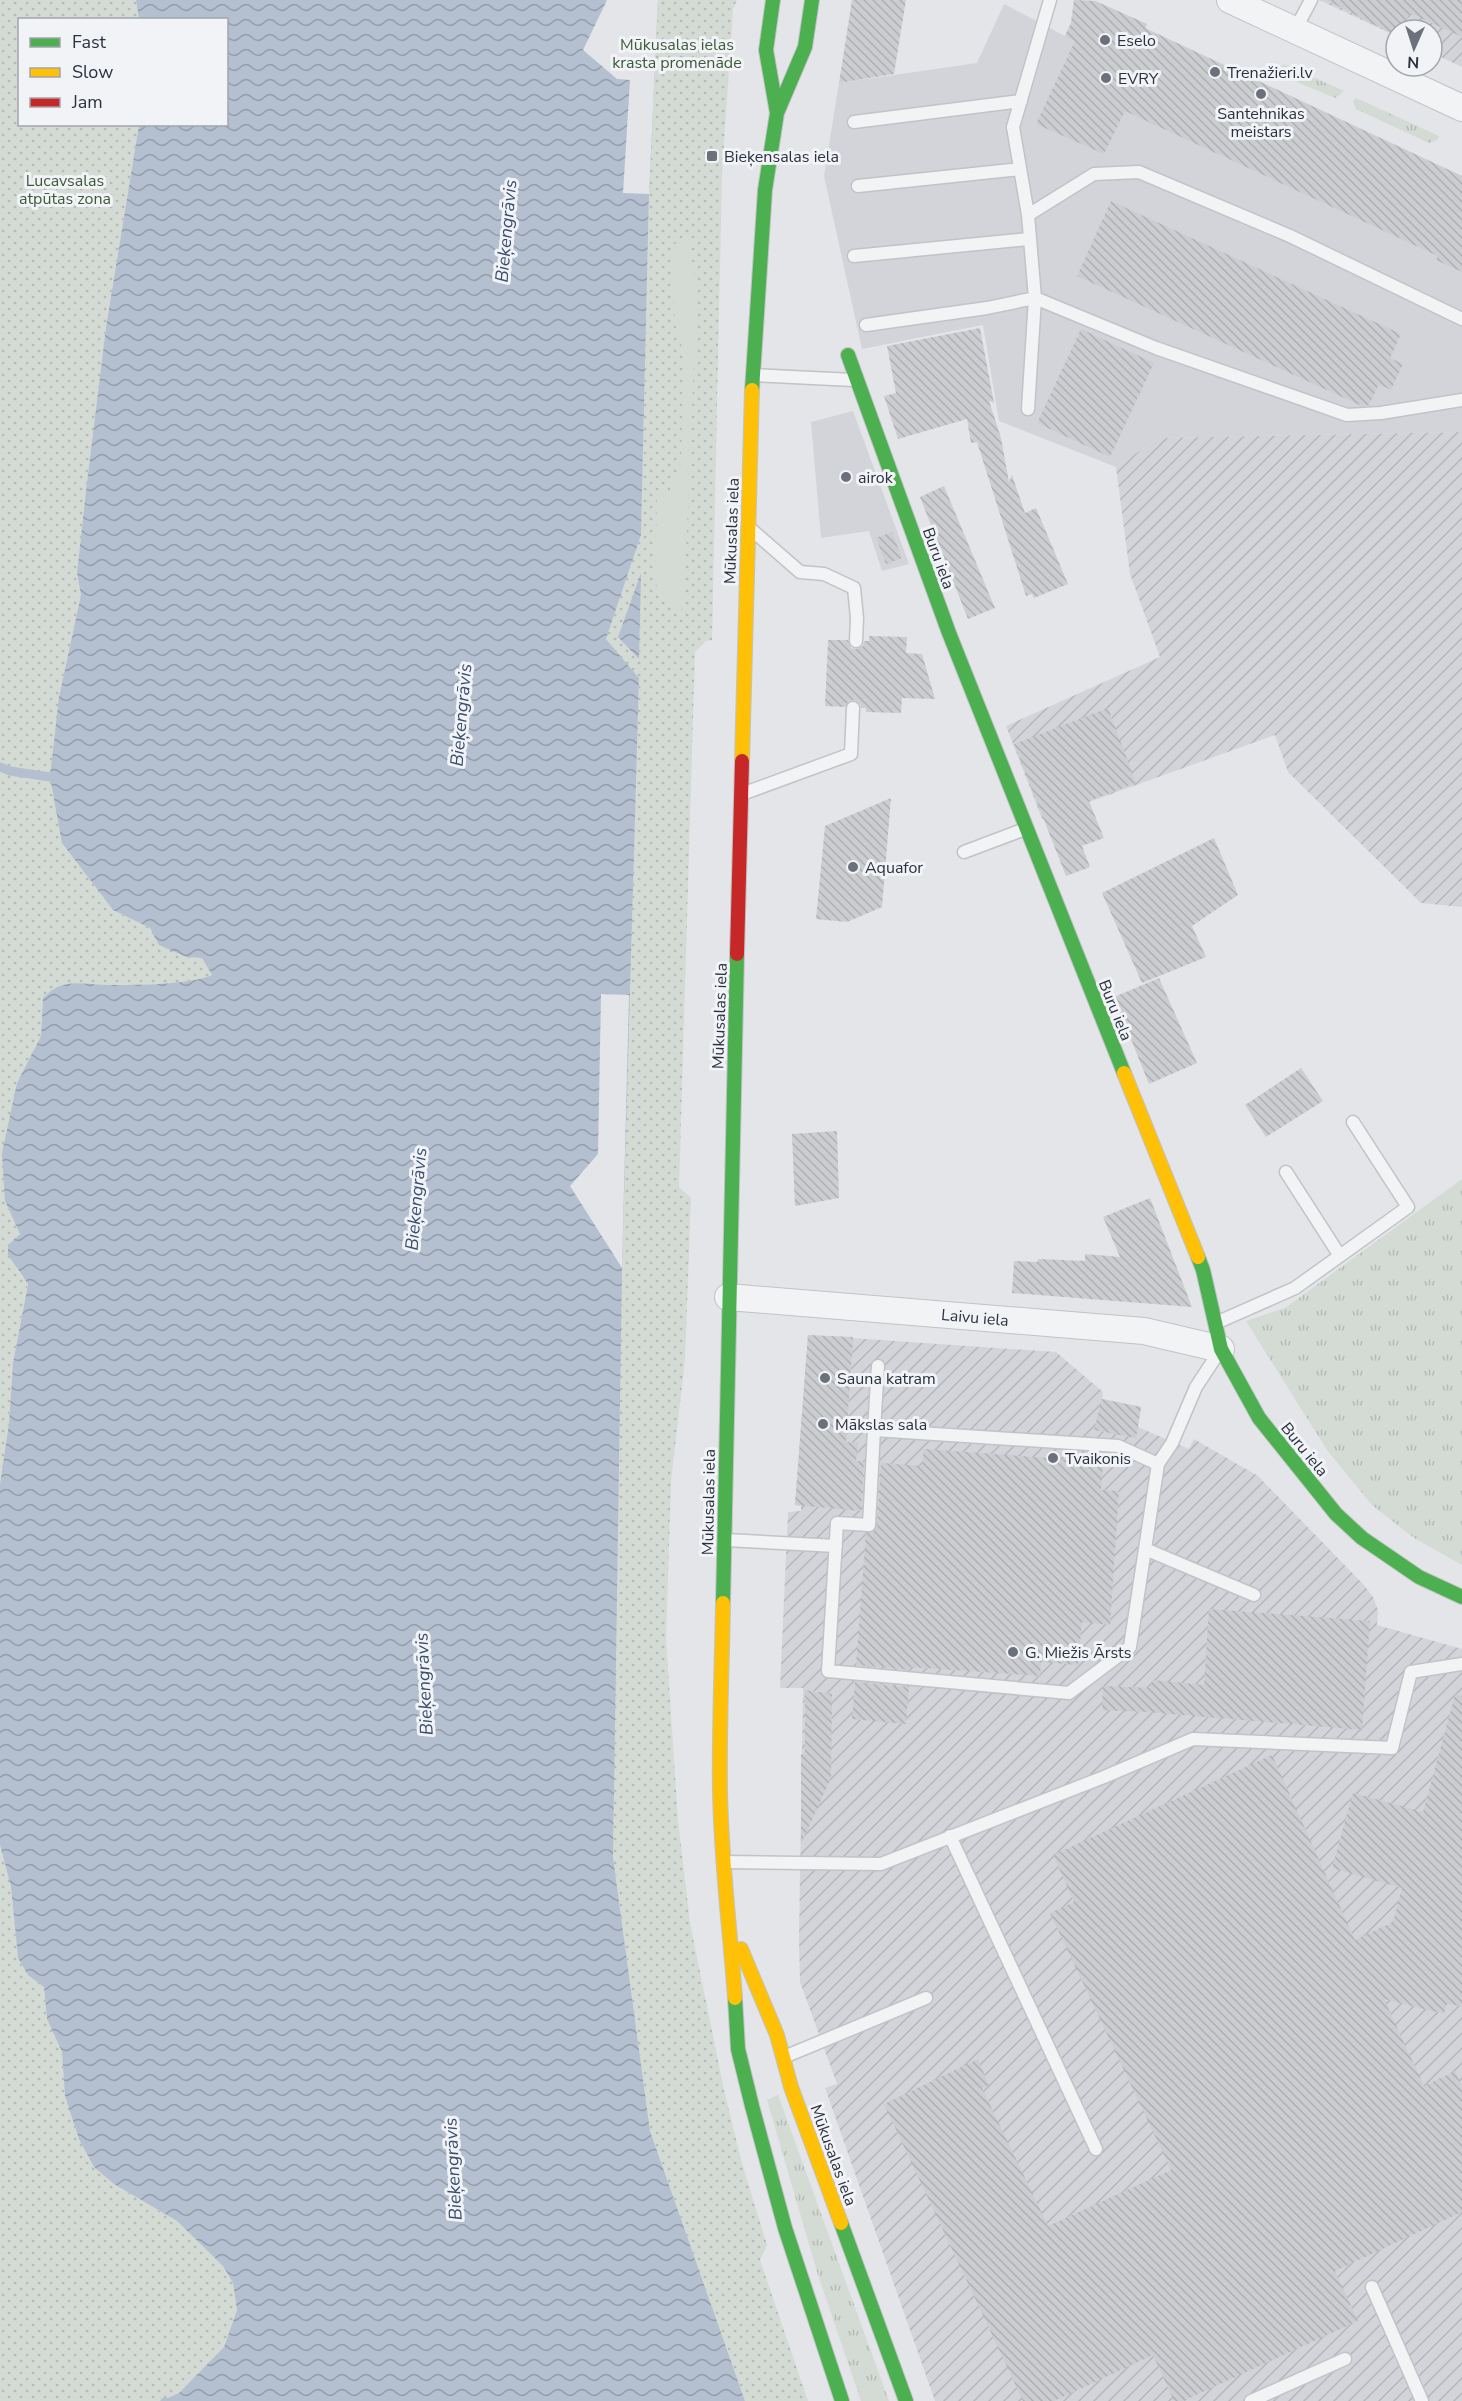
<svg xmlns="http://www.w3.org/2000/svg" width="1462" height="2401" font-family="'Nunito Sans',sans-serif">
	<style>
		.built { fill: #d2d4da }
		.industrial { fill: url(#industrial-furrows) }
		.grass { fill: url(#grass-tufts) }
		.park { fill: url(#park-dots) }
		.pitch { fill: #d3dbd4 }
		.water { fill: url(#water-waves) }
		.pier { fill: #e3e5e8 }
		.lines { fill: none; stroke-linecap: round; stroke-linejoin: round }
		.stream { stroke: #b4bfd0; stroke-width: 9 }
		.building { fill: url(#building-back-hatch) }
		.lane-casing { stroke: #c1c3c6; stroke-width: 15 }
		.street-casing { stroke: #c1c3c6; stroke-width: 28 }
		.fast-casing { stroke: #c1c3c6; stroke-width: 16 }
		.slow-casing { stroke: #c1c3c6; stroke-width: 16 }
		.jam-casing { stroke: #c1c3c6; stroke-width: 16 }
		.lane { stroke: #f2f3f4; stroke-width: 12 }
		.street { stroke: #f2f3f4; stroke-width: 26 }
		.fast { stroke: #4caf50; stroke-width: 14 }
		.slow { stroke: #ffc107; stroke-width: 14 }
		.jam { stroke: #c62828; stroke-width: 14 }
		.poi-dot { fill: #6b707a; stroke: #f1f3f6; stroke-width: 2 }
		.labels { text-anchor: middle; stroke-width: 6; stroke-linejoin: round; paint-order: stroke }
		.poi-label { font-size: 16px; fill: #2b313f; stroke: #f1f3f6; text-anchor: start }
		.park-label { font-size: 16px; fill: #3d593a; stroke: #f1f3f6 }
		.street-label { font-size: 16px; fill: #2b313f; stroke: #f1f3f6 }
		.water-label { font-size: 18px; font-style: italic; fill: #394d6f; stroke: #f1f3f6 }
	</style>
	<defs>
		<pattern id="industrial-furrows" width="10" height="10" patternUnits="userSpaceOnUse" patternTransform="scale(1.5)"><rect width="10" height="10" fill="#d2d4da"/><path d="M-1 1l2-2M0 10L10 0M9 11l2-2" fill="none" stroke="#b4b6bc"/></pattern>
		<pattern id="grass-tufts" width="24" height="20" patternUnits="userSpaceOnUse" patternTransform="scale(1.5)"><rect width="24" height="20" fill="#d3dbd4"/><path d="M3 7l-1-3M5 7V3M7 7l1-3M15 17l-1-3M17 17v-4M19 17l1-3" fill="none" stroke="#b5bcb7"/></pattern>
		<pattern id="park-dots" width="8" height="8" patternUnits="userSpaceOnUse" patternTransform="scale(1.5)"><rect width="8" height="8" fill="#d3dbd4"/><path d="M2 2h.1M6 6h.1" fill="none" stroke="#b5bcb7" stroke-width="1.8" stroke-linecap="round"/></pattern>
		<pattern id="water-waves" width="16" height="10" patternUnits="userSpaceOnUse" patternTransform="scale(1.5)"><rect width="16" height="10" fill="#b4bfd0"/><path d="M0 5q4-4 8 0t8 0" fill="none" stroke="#939caa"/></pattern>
		<pattern id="building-back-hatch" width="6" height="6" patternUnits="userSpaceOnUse" patternTransform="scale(1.5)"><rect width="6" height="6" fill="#cbcdd0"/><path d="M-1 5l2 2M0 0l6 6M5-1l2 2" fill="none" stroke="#aeb0b4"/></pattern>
	</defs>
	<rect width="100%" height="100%" fill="#e3e5e8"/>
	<path class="built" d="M1074 0 1095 1 1147 24 1144 33 1462 176V432L1159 438 1116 467 999 421 983 325 862 349 824 176 839 83 977 63 1004 4 1065 36 1071 23Z
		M853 411 909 564 882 571 869 531 821 538 811 422Z"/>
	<path class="industrial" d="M1319 0H1462V67L1432 53V30H1396V36Z
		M1462 432V907L1421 903 1288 772 1275 735 1042 819 1006 726 1160 657 1130 574 1116 467 1159 438Z
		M808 1335 1056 1352 1103 1392 1102 1399 1141 1407 1138 1427 1189 1449 1194 1439 1258 1476 1364 1585 1373 1597 1378 1610 1377 1625 1462 1649V2401H935L825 2088 837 2084 800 1982 799 1940 803 1688H780L788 1512 801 1511V1506L795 1505Z"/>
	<path class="grass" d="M1283 64 1344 91 1335 98 1283 76 1281 68Z
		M1356 97V98L1439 136 1437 140 1429 143 1356 109 1353 102Z
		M1462 1179V1565L1414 1538 1372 1505 1327 1450 1246 1321 1285 1308Z
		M778 2095 889 2401H861L818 2275 767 2100Z"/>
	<path class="park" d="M0 0H136L139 19 20 20V124L139 125 106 327 87 482 77 573 81 595 59 697 62 843 113 910 150 928 160 945 186 957 202 958 212 975C189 985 131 986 105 985 95 985 83 982 72 984 63 985 52 994 43 998L41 1036 17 1083 5 1201 20 1234 8 1245 18 1272 28 1283 13 1363 9 1423 0 1484Z
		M607 0H737L733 9 722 173 712 640 706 641 695 652 679 1187 691 1198 685 1360 671 1481 666 1639 678 1820 690 1923 724 2090 741 2160 767 2245 760 2260 808 2401H745L650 2131 613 1857 615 1656 598 1154 629 995 639 679 606 639 641 535 649 194Z
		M0 1845 11 1887 18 1958 28 1975 44 1986 47 2019 62 2052 65 2095 114 2184 177 2221 223 2266 233 2283 237 2310 224 2347 179 2393 168 2398H162L160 2401H0Z"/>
	<path class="pitch" d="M688 233 697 292 684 600 680 616 655 583 657 496 669 492 681 463 683 351 675 324 672 251 676 242Z"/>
	<path class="water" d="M136 0H658L649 194 641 535 606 639 639 678 622 1268 613 1857 650 2131 745 2401H160L162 2398H168L179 2393 224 2347 237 2310 233 2283 223 2266 177 2221 114 2184 94 2167 79 2139 65 2096 62 2052 47 2019 44 1987 28 1975 18 1958 11 1887 0 1845V1484L9 1423 13 1363 28 1284 8 1255V1245L20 1234 5 1201 2 1153 17 1083 41 1036 43 998C47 995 50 991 54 989 69 979 92 985 109 985 136 985 189 985 212 975L202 958 186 957 159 945 150 928 113 910 62 843 50 777 59 697 81 595 77 573 87 482 106 327 139 125 226 124V20L139 19Z
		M641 573 639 659 618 637Z"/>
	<path class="pier" d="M607 0H658L649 194 623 193 630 80 617 79 583 50Z
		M601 994 629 995 622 1268 570 1186 598 1154Z"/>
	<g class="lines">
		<path class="stream" d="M0 767 10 771 50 777"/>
	</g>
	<path class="building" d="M852 0H906L894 74 839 83Z
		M1074 0 1095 1 1147 24 1145 28 1462 176V272L1436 260 1438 256 1125 111 1104 154 1036 124 1075 41 1065 36 1071 23Z
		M1326 0H1462V37L1410 13 1401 30H1396V36Z
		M1111 201 1401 334 1390 358 1403 364 1391 390 1379 384 1369 405 1362 406 1077 276Z
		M980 328 994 403 989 401 1001 438 1009 482 1012 475 1025 513 1036 508 1068 584 1034 598 1032 594 1026 596 977 442 971 443 967 419 898 439 884 396 896 393 887 346Z
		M1081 329 1154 363 1110 457 1037 423Z
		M944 486 995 608 968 619 920 497Z
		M892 532 902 558 886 564 876 538Z
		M869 636 907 637 906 653 922 654 935 699 902 698 901 713 866 712V708H861L860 704 854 700 849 701 845 707 825 706 828 640H848L851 648 856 649 863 646 864 641H869Z
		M1108 708 1136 783 1089 801 1104 838 1082 846 1090 867 1066 876 1014 744Z
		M891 798 882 907 847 922 816 919 825 826Z
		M1214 838 1238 895 1192 926 1206 957 1142 983 1102 893Z
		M1159 978 1197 1063 1149 1084 1114 997Z
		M1301 1068 1323 1101 1266 1137 1245 1105Z
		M837 1131 839 1198 795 1206 792 1134Z
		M1150 1198 1192 1307 1012 1293 1014 1261 1037 1262 1038 1259 1085 1261V1254L1120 1257 1103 1217Z
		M808 1335 853 1337 846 1442 858 1443 856 1461 864 1462 861 1511 795 1505Z
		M1102 1399 1141 1407 1136 1438 1094 1430Z
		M924 1449 1103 1462 1101 1490 1119 1491 1110 1625 1082 1622 1078 1665 1041 1662 1040 1676 910 1667V1670L856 1665 866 1533 873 1532 877 1526 881 1463 922 1466Z
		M1209 1609 1370 1621 1362 1730 1147 1712 1102 1710 1103 1686 1151 1688 1152 1680 1204 1685Z
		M855 1682 909 1687 906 1724 852 1719Z
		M805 1690 832 1694 831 1778 801 1844V1754H805Z
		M1455 1695 1462 1696V2007L1447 2003 1444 2014 1384 1999 1424 2086 1455 2071 1462 2086V2212L1335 2271 1358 2321 1183 2401H1174L1153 2355 1054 2401H1023L884 2104 978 2059 989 2085 982 2088 1048 2226 1171 2170 1050 1913 1074 1902 1053 1855 1272 1755 1355 1940 1393 1922 1402 1888 1332 1868 1353 1793 1423 1812Z"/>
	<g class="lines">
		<defs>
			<path id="lane" d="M1295 30 1311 0
				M854 122 1021 101
				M858 186 1020 169
				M1028 215 1094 174 1139 172 1290 236 1462 319
				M854 256 1028 239
				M866 325 987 308 1035 298 1156 348 1347 415 1381 413 1462 400
				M753 375 853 380
				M1028 409 1035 298 1028 215 1013 127 1050 0
				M753 531 800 572 824 574 854 588 857 618 856 641
				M742 794 851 754 853 708
				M964 852 1025 829
				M1286 1172 1340 1256
				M1216 1323 1295 1288 1408 1207 1353 1122
				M874 1430 878 1366
				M1158 1464 1118 1446 874 1430 869 1525 837 1523 828 1671 1069 1693 1130 1647 1158 1464 1172 1443 1196 1387 1219 1352
				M726 1540 836 1546
				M1145 1549 1254 1595
				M950 1836 1096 2149
				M724 1862 881 1864 1104 1777 1193 1739 1392 1748 1411 1672 1462 1664
				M784 2057 926 1998
				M1372 2287 1422 2401
				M1251 2401 1345 2359"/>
			<path id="street" d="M1230 0 1462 108
				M728 1297 1144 1331 1221 1349"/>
			<path id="fast" d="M773 0 766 50 777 113
				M848 355 949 633 1124 1073
				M752 390 765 190 777 113 805 47 812 0
				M1198 1257 1203 1270 1221 1349 1259 1418 1336 1514 1362 1538 1419 1577 1462 1597
				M723 1603 737 954
				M735 1998 738 2049 752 2106 785 2228 842 2401
				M841 2223 906 2401"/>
			<path id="slow" d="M742 761 752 390
				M1124 1073 1198 1257
				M723 1603C722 1666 719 1729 720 1791 721 1860 730 1929 735 1998
				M741 1949 777 2035 791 2087 841 2223"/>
			<path id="jam" d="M737 954 742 761"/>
		</defs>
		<use href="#lane" class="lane-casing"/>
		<use href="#street" class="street-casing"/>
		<use href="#fast" class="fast-casing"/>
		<use href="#slow" class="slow-casing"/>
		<use href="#jam" class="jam-casing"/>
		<use href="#lane" class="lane"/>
		<use href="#street" class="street"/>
		<use href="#fast" class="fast"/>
		<use href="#slow" class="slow"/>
		<use href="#jam" class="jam"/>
	</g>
	<g class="poi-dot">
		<circle cx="1105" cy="40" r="6"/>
		<circle cx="1215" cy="72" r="6"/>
		<circle cx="1106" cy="78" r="6"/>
		<circle cx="1261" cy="94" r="6"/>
		<rect x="706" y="150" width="12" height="12" rx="3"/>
		<circle cx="846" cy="477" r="6"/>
		<circle cx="853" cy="867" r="6"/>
		<circle cx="825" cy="1378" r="6"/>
		<circle cx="823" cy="1424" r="6"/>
		<circle cx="1053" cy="1458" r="6"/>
		<circle cx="1013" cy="1652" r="6"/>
	</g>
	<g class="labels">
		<g class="poi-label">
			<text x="1117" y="46">Eselo</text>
			<text x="1227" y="78">Trenažieri.lv</text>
			<text x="1118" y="84">EVRY</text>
			<text x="1261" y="119" text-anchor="middle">Santehnikas<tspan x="1261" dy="18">meistars</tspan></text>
			<text x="724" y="162">Bieķensalas iela</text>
			<text x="858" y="483">airok</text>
			<text x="865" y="873">Aquafor</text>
			<text x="837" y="1384">Sauna katram</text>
			<text x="835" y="1430">Mākslas sala</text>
			<text x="1065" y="1464">Tvaikonis</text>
			<text x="1025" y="1658">G. Miežis Ārsts</text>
		</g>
		<g class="park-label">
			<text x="677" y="50">Mūkusalas ielas<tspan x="677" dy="18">krasta promenāde</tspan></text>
			<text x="65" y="186">Lucavsalas<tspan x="65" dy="18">atpūtas zona</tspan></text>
		</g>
		<g class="street-label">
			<text transform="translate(731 531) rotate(-88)" y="6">Mūkusalas iela</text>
			<text transform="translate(939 558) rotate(70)" y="6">Buru iela</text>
			<text transform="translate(1116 1010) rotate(68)" y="6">Buru iela</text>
			<text transform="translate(719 1016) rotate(-88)" y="6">Mūkusalas iela</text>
			<text transform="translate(975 1317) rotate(5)" y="6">Laivu iela</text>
			<text transform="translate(1305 1449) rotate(51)" y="6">Buru iela</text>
			<text transform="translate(708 1502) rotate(-89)" y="6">Mūkusalas iela</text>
			<text transform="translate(834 2155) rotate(70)" y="6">Mūkusalas iela</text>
		</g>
		<g class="water-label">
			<text transform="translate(506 231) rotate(-85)" y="6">Bieķengrāvis</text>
			<text transform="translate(461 715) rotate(-85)" y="6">Bieķengrāvis</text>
			<text transform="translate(416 1199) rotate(-85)" y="6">Bieķengrāvis</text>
			<text transform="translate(424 1684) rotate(-93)" y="6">Bieķengrāvis</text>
			<text transform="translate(453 2169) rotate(-93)" y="6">Bieķengrāvis</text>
		</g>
	</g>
	<rect x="18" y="18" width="210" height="108" fill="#f1f3f6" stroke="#a2a5ad" stroke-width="1.5"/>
	<rect x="30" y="38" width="30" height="9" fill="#4caf50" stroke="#a2a5ad" stroke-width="1.5"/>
	<text x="72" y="48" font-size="18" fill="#2b313f">Fast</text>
	<rect x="30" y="68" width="30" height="9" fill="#ffc107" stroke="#a2a5ad" stroke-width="1.5"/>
	<text x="72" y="78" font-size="18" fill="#2b313f">Slow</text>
	<rect x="30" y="98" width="30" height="9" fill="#c62828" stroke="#a2a5ad" stroke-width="1.5"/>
	<text x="72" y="108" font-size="18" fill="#2b313f">Jam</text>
	<g transform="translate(1414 48) rotate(183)"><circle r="28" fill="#f1f3f6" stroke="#a2a5ad" stroke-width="1.5"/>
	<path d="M0-4.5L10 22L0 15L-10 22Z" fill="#6b707a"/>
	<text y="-9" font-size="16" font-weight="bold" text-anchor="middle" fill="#2b313f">N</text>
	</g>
</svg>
